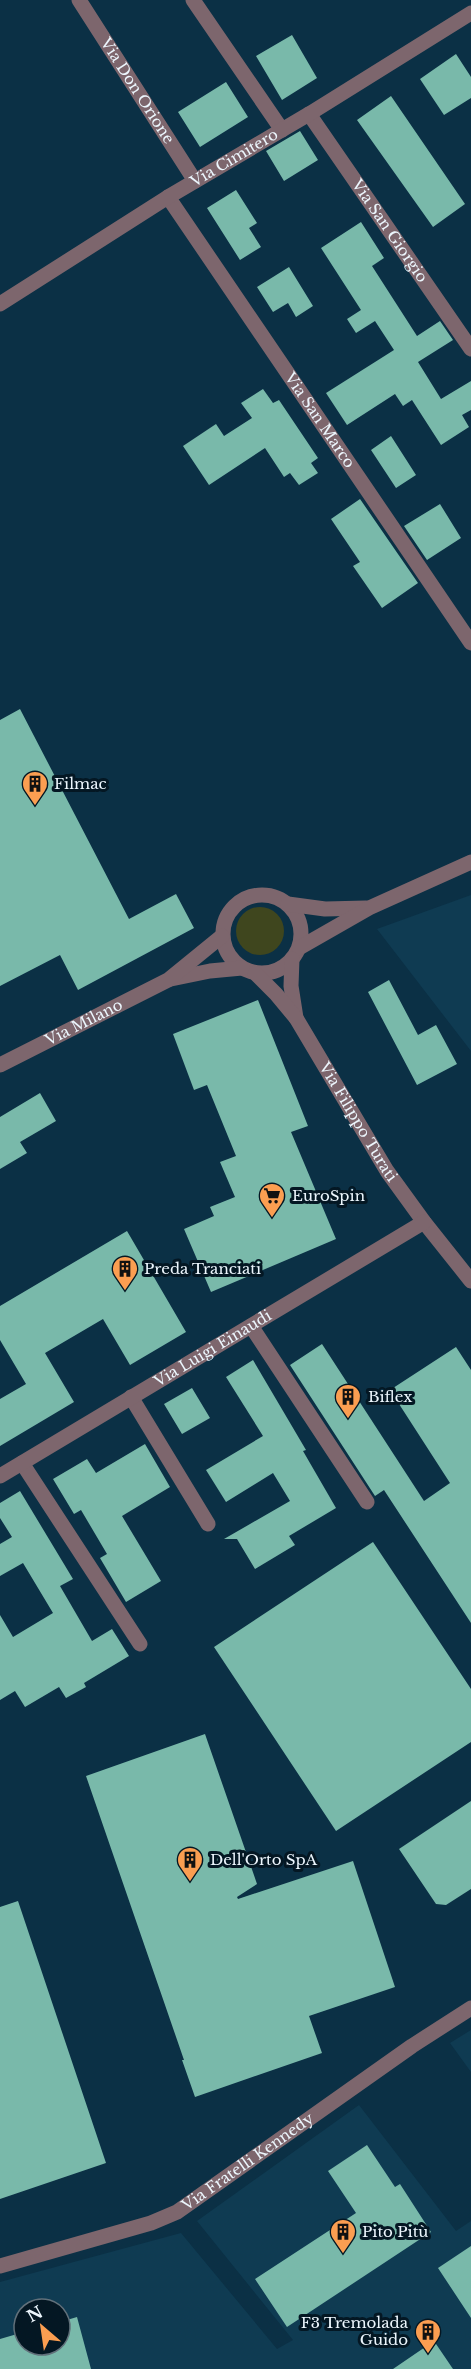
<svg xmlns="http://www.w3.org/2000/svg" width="471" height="2369" font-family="'Libre Baskerville',serif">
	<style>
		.built { fill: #0f3b52; fill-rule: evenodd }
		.green { fill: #3f461e }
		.building { fill: #79b9aa }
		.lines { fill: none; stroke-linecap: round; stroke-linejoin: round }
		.minor { stroke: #7d666d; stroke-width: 15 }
		.labels { text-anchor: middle; stroke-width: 6; stroke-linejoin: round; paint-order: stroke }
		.street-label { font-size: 15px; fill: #ecf6fd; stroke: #041723 }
		.poi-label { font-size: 15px; fill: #ecf6fd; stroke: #041723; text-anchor: start }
	</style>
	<rect width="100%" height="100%" fill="#0b3045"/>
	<path class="built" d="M471 895V1051L377 929Z
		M471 2030V2072L450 2043Z
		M359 2105 456 2231 471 2221V2369H0V2282L181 2233 277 2349 293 2340 197 2221ZM24 2309H60V2345H24Z"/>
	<path class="green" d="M236 931a24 24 0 1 1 48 0a24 24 0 1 1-48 0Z"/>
	<path class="building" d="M292 35 317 78 282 100 256 56Z
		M456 54 471 77V98L444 115 420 79Z
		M226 82 248 117 200 147 178 112Z
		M391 96 465 204 433 227 357 120Z
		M300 131 318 160 284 181 266 151Z
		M236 190 257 223 249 228 261 247 240 260 207 208Z
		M361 222 384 258 372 266 417 336 440 321 453 340 418 362 441 399 471 381V410L462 415 469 427 441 445 412 400 403 406 395 394 347 425 326 393 394 350 375 321 356 333 347 319 361 310 321 248Z
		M289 267 313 306 296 317 288 303 273 312 257 287Z
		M263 389 273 403 279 400 318 458 311 463 318 473 299 485 290 473 284 477 265 448 209 485 183 446 216 424 224 436 252 418 241 403Z
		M391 436 416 475 396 488 371 450Z
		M360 499 418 583 382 608 353 566 360 562 331 519Z
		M440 504 461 538 427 560 404 526Z
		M20 709 129 919 176 894 194 928 78 990 60 955 0 986V720Z
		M389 980 418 1035 436 1025 457 1064 417 1085 368 992Z
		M258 1000 308 1126 291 1132 336 1239 211 1292 184 1229 214 1216 210 1207 235 1197 220 1162 236 1156 207 1085 194 1090 173 1034Z
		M40 1093 56 1121 20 1142 27 1153 0 1169V1117Z
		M127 1231 186 1332 130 1365 103 1319 45 1353 74 1402 0 1446V1399L26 1384 0 1340V1306Z
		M322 1344 424 1501 450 1483 390 1390 456 1347 471 1370V1623L384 1490 375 1496 290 1365Z
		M253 1360 306 1450 303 1451 336 1508 289 1536 295 1545 255 1569 237 1539H224L290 1501 273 1473 226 1502 206 1470 263 1436 226 1377Z
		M192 1388 210 1418 182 1434 164 1404Z
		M145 1444 170 1487 122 1516 161 1581 126 1602 100 1558 107 1554 81 1510 74 1514 53 1479 87 1459 96 1473Z
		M20 1491 73 1579 60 1586 92 1641 112 1629 129 1656 84 1683 86 1687 66 1698 59 1687 25 1707 15 1691 0 1700V1615L13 1637 53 1613 23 1563 0 1576V1544L12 1537 0 1518V1503Z
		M373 1542 471 1689V1742L336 1831 214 1647Z
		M205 1734 257 1884 237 1897 238 1899 353 1861 395 1987 309 2016 322 2053 195 2097 182 2060H184L86 1776Z
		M471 1801V1889L446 1905 436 1904 399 1849Z
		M18 1901 106 2163 0 2199V1907Z
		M367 2145 395 2187 400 2184 431 2232 287 2327 255 2279 356 2213 328 2171Z
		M471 2246V2318L438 2268Z
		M77 2317 91 2369H0V2339L24 2332V2345H60V2322Z
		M434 2341 453 2369H393Z"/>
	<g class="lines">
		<g class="minor">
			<path id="s1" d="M79 0 195 181"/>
			<path d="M193 0 282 130"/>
			<path id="s2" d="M309 114 471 349"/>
			<path id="s3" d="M168 197 471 643"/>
			<path id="s4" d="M0 304 168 197 309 114 471 13"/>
			<circle cx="262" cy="934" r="39"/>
			<path d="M288 904 325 909 366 908"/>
			<path d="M299 948 369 908 471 862"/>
			<path d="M292 959 291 986 296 1018"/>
			<path id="s5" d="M255 973 276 994 296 1018 387 1171 424 1222 471 1281"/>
			<path d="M171 979 210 971 242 968"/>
			<path id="s6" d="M0 1065 168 980 222 936"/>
			<path d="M251 1326 367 1502"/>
			<path d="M131 1397 208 1524"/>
			<path d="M22 1463 140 1644"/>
			<path id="s7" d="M0 1476 424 1222"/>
			<path id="s8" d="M0 2266 151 2223 177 2212 412 2046 471 2008"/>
		</g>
	</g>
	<defs>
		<symbol id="building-pin" viewBox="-11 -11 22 30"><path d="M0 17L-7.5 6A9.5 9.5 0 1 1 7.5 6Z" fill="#fb9e51" stroke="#041723"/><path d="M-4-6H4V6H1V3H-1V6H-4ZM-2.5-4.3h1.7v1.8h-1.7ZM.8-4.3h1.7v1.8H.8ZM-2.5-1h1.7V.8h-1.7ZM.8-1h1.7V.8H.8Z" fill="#111"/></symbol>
		<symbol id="supermarket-pin" viewBox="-11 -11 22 30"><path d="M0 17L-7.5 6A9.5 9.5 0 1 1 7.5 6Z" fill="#fb9e51" stroke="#041723"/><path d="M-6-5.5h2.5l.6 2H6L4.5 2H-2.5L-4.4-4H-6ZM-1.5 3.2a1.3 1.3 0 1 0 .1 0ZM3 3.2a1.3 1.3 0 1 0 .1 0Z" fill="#111"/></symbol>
	</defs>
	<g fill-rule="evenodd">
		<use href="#building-pin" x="20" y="769" width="30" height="40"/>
		<use href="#supermarket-pin" x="257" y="1181" width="30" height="40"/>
		<use href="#building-pin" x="110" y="1254" width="30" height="40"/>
		<use href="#building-pin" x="333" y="1382" width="30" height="40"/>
		<use href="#building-pin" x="175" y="1845" width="30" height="40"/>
		<use href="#building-pin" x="328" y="2217" width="30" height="40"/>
		<use href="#building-pin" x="413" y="2317" width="30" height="40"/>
	</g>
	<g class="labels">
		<g class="street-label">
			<text dy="5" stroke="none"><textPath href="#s1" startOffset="108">Via Don Orione</textPath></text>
			<text dy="5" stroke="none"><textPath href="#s4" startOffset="276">Via Cimitero</textPath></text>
			<text dy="5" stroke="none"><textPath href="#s2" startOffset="142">Via San Giorgio</textPath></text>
			<text dy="5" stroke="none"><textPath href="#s3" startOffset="270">Via San Marco</textPath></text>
			<text dy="5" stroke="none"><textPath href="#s6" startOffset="94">Via Milano</textPath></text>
			<text dy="5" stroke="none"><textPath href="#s5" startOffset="182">Via Filippo Turati</textPath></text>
			<text dy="5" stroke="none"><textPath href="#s7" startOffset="248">Via Luigi Einaudi</textPath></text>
			<text dy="5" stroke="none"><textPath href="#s8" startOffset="272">Via Fratelli Kennedy</textPath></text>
		</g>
		<g class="poi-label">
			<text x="54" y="789">Filmac</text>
			<text x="292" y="1201">EuroSpin</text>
			<text x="144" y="1274">Preda Tranciati</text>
			<text x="368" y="1402">Biflex</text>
			<text x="210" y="1865">Dell'Orto SpA</text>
			<text x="362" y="2237">Pito Pitù</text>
			<text x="408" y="2328" text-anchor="end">F3 Tremolada<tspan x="408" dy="17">Guido</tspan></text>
		</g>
	</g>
	<g transform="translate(42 2327) rotate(331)"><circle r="28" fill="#041723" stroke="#61707a" stroke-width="1.5"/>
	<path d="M0-4.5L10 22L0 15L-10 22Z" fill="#fb9e51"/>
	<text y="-9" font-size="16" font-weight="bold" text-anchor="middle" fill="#ecf6fd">N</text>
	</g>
</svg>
